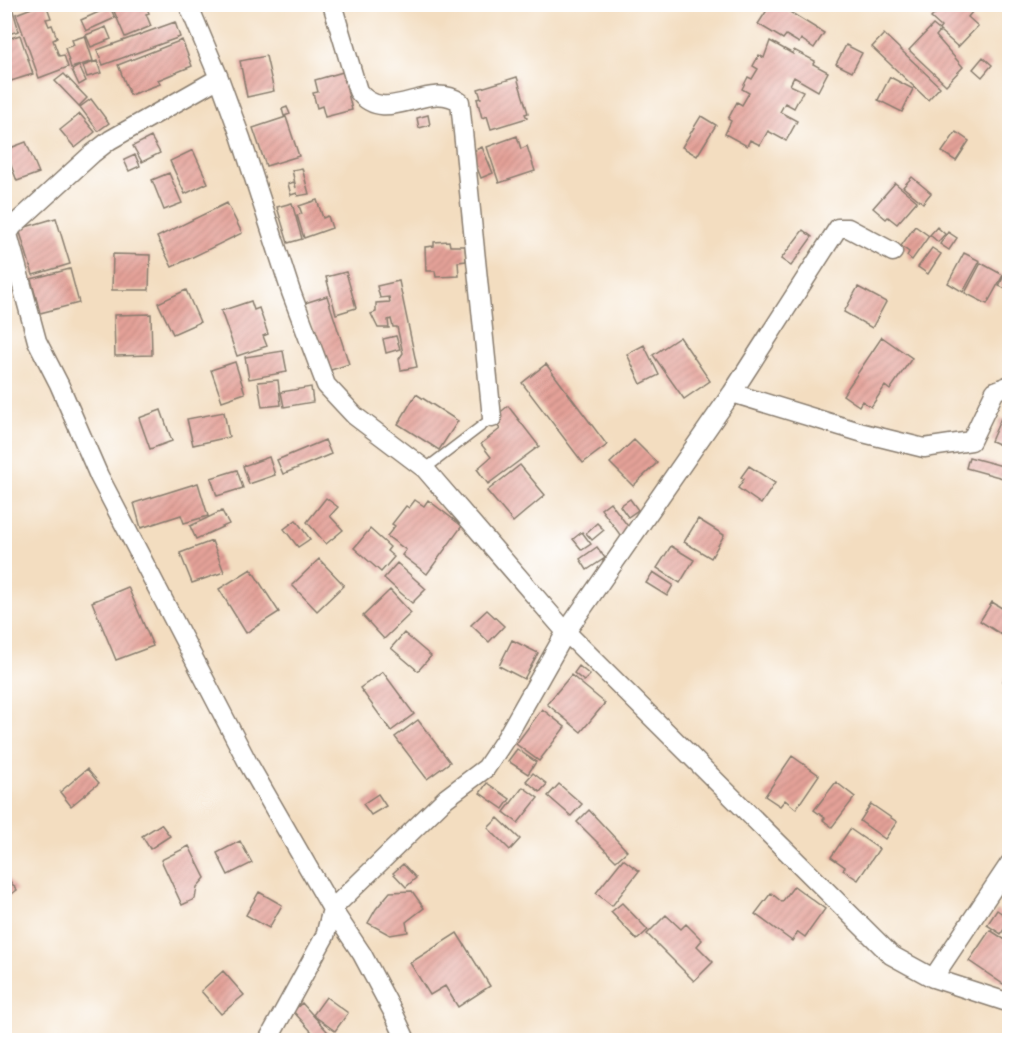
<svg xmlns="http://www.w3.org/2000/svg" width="1014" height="1045" font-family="'Balsamiq Sans',sans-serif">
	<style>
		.building { fill: url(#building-hatch) }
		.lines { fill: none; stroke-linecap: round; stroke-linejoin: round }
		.service-casing { stroke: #887c6e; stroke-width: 12 }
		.minor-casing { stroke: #887c6e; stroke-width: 21 }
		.service { stroke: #fff; stroke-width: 9 }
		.minor { stroke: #fff; stroke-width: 18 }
	</style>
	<defs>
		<pattern id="building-hatch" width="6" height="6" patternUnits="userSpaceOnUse" patternTransform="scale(1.5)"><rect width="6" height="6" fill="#e4a198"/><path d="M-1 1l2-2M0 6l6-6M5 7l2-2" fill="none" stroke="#c38a82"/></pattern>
	</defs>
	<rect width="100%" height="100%" fill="#fff"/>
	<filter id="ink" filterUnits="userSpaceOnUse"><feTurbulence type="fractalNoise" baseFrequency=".0167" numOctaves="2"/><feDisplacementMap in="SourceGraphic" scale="12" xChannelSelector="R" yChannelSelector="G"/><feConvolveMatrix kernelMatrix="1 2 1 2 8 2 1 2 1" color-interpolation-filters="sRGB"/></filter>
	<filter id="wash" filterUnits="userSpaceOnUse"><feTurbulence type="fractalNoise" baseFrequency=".008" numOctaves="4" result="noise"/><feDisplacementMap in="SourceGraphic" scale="24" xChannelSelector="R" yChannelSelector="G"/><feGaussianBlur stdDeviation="1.35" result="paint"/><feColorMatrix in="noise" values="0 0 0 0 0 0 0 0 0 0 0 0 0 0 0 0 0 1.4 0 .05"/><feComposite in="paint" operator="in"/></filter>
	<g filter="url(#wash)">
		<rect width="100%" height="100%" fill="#f3ddc0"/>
		<g id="blocks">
			<path class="building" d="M4 4H11L19 31 4 35Z
				M42 4H46L51 18 46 19 49 26 52 25 57 38 53 40 59 56 64 55 68 67 39 78 16 14Z
				M111 4H145L149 13 146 14 151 26 125 37Z
				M771 4H777L824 33 814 48 801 39 799 43 786 35 783 39 758 24Z
				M959 4H964L972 12 968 17 978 26 958 47 940 31 936 36 963 67 946 85 909 50 933 25 939 30 941 27 931 18 943 5H954L957 7Z
				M110 7 115 18 86 31 81 20Z
				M175 22 180 37 103 65 97 50Z
				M106 27 111 39 91 47 86 35Z
				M884 34 940 87 928 100 872 47Z
				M20 35 33 74 11 81 4 61V40Z
				M85 36 93 61 71 68 65 48 74 45 72 40Z
				M182 40 192 66 158 80 160 84 130 95 118 65Z
				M770 41 793 54 794 50 815 61 813 64 828 72 818 91 794 77 790 85 803 91 794 108 785 103 780 112 797 121 786 141 768 131 760 145 750 140 747 146 725 134 731 121 728 119 737 102 742 105 749 93 742 89 748 77 752 79 758 69 753 66 759 55 764 58Z
				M846 45 862 53 852 72 836 64Z
				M266 56 274 91 247 97 240 61Z
				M983 57 992 65 982 77 973 69Z
				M97 61 101 73 87 77 83 66Z
				M79 66 86 81 79 85 72 70Z
				M343 72 352 110 325 117 322 106 317 108 313 93 318 92 315 80Z
				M64 74 87 98 79 106 55 81Z
				M517 77 528 113 525 114 527 118 491 129 487 116 482 118 477 99 481 98 478 89Z
				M890 77 913 89 902 112 878 100Z
				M91 99 109 123 98 131 80 107Z
				M287 107 290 114 284 116 282 109Z
				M80 114 95 132 75 148 60 130Z
				M428 115 430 125 419 128 417 118Z
				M701 116 716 125 697 156 682 147Z
				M286 117 299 156 266 166 253 128Z
				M956 132 969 141 956 161 942 152Z
				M517 136 521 149 527 146 535 171 499 183 487 147Z
				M151 137 160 153 142 162 133 146Z
				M26 142 39 173 17 181 5 150Z
				M482 147 493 173 481 178 471 152Z
				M193 150 208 183 185 194 170 161Z
				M135 155 140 166 129 171 124 160Z
				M302 168 309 194 298 196 297 193 291 195 288 184 294 182 296 188 292 170Z
				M169 173 182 203 164 210 152 180Z
				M912 177 931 193 923 203 903 187Z
				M895 183 917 201 897 224 888 217 886 219 873 208Z
				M317 200 323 218 328 216 332 228 304 238 297 215 302 214 299 206Z
				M227 203 242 233 172 267 157 237Z
				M292 203 302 239 288 243 277 207Z
				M56 218 70 264 33 275 19 229Z
				M915 226 929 236 912 260 907 256 909 252 901 246Z
				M937 227 945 234 938 242 930 235Z
				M803 230 812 237 791 266 781 259Z
				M948 232 957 238 949 250 940 244Z
				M449 241 450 246H465L466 261 458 262 459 276 436 277 435 271H426L425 247 434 246V242Z
				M932 248 941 254 928 274 918 267Z
				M964 253 980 261 963 292 948 283Z
				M113 254 150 255 149 290H112Z
				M981 263 1003 275 987 304 965 293Z
				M70 269 79 303 40 313 31 279Z
				M1007 270 1010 272V291L999 286Z
				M346 272 356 308 336 314 326 277Z
				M399 281 417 367 401 370 399 359 403 353 397 327H393L391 319 388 320 389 328H378L371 314 376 312V303L390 302 389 297 380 298 377 286Z
				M858 287 886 302 872 328 844 312Z
				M186 290 200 322 173 334 158 303Z
				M327 296 349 364 328 371 305 303Z
				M251 301 254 310 259 308 268 334 263 336 267 346 237 356 221 311Z
				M151 314 152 355 115 356 114 315Z
				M396 336 400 349 386 353 383 339Z
				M680 337 710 381 684 399 653 355Z
				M882 337 912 358 890 390 885 386 871 407 862 401 859 406 843 395Z
				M644 345 659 375 641 384 627 354Z
				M283 351 287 372 249 379 245 357Z
				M235 362 245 393 222 401 211 370Z
				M546 364 607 445 583 463 522 383Z
				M278 380 281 405 262 407 258 382Z
				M311 387 313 402 284 407 281 392Z
				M416 394 458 421 439 450 398 424Z
				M508 406 539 446 488 484 477 469 491 457 481 444 500 429 492 419Z
				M161 410 172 441 150 449 139 418Z
				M224 412 229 437 193 445 187 419Z
				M1001 418 1010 422V449L991 441Z
				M325 440 331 454 283 474 277 460Z
				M634 440 657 463 633 486 610 463Z
				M269 457 275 475 249 484 243 466Z
				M969 457 1010 468V480L966 468Z
				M520 465 545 495 513 522 487 491Z
				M749 466 775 483 761 504 738 488 744 479 741 477Z
				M237 470 243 488 217 496 211 478Z
				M198 483 208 516 184 523 181 515 141 528 134 503Z
				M326 498 338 507 330 516 343 530 326 544 307 522Z
				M630 499 638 510 628 517 620 506Z
				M415 500 424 506 428 500 462 526 427 574 402 555 406 550 387 536 395 526 392 524 406 506 409 508Z
				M610 502 630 529 621 536 601 509Z
				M222 511 229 524 196 539 190 526Z
				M698 519 724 535 711 558 684 542Z
				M296 520 310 539 298 547 284 529Z
				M597 523 604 530 592 540 586 533Z
				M370 529 390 547 387 551 394 557 381 572 354 548Z
				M582 532 591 544 582 550 573 539Z
				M212 541 224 572 192 583 180 553Z
				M671 546 694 560 680 583 657 568Z
				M597 547 605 558 587 570 580 559Z
				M319 559 344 585 317 611 292 585Z
				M397 563 426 589 412 603 384 578Z
				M251 569 279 612 246 633 219 589Z
				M653 572 673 585 667 596 646 583Z
				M128 587 153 646 116 660 92 602Z
				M390 590 411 613 384 639 363 616Z
				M992 602 1010 613V623L1002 635 980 621Z
				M487 610 504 626 489 642 471 625Z
				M404 633 431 656 418 671 391 648Z
				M512 640 538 653 524 679 499 666Z
				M579 666 590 675 584 681 574 673Z
				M1010 670V686L1003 681Z
				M383 672 414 714 391 731 360 688Z
				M571 675 605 703 581 732 547 704Z
				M542 709 565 727 539 761 516 744Z
				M418 720 450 762 427 779 395 737Z
				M517 749 536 762 528 774 508 761Z
				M792 756 819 775 796 809 785 800 780 806 765 796Z
				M87 769 99 783 71 806 60 792Z
				M533 773 547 784 540 792 526 781Z
				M836 782 855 797 832 827 823 820 825 818 814 810Z
				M487 783 510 799 503 809 480 793Z
				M559 784 582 804 571 816 548 796Z
				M523 787 538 798 518 823 504 812Z
				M378 794 386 806 371 815 363 804Z
				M871 804 897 822 885 839 860 821Z
				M589 810 627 851 616 861 577 822Z
				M498 818 520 839 510 850 488 828Z
				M161 824 170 836 150 849 142 836Z
				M850 829 879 849 858 880 843 870 845 867 831 857Z
				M240 841 252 863 228 875 217 853Z
				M189 846 205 878 197 887 195 899 182 905 161 860Z
				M623 859 639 871 612 906 596 893Z
				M403 864 416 878 406 887 393 873Z
				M4 874 17 890 4 900Z
				M794 886 825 909 805 937 798 932 792 941 755 914 771 893 782 902Z
				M412 891 424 908 406 922 408 932 390 935 368 923 376 909 390 892Z
				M259 892 282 905 269 928 246 915Z
				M622 903 648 930 637 940 611 912Z
				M997 910 1010 919V933L1004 929 1001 934 987 925Z
				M666 915 681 929 686 924 702 940 697 946 713 962 694 981 647 934Z
				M990 930 1010 943V975L1003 984 969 961Z
				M457 933 490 986 458 1007 445 986 430 995 410 963Z
				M223 971 244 995 221 1014 201 991Z
				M326 997 348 1013 335 1031 313 1015Z
				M302 1003 335 1040H319L293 1011Z"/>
		</g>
	</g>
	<g filter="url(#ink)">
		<use href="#blocks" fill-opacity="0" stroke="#887c6e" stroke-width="1.5"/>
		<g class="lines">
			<defs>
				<path id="service" d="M425 469 492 418"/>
				<path id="minor" d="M188 4 219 78 241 138 291 292 326 385 355 416 425 469 566 632 891 955 933 978 1010 1003
					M332 4 358 91C386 128 427 79 460 102L492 418
					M219 78 110 140 92 154 13 226 8 234 37 341 59 384 99 476 248 763 332 909 362 954 394 1014 406 1040
					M732 393 863 433 924 448 971 441 995 391 1010 385
					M933 978 1010 863
					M268 1040 325 936 332 909 446 798 486 768 506 738 566 632 732 393 838 228H848L893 252"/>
			</defs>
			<use href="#service" class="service-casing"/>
			<use href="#minor" class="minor-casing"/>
			<use href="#service" class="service"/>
			<use href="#minor" class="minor"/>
		</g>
	</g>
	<rect width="1014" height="1045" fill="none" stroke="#fff" stroke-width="24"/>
</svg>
